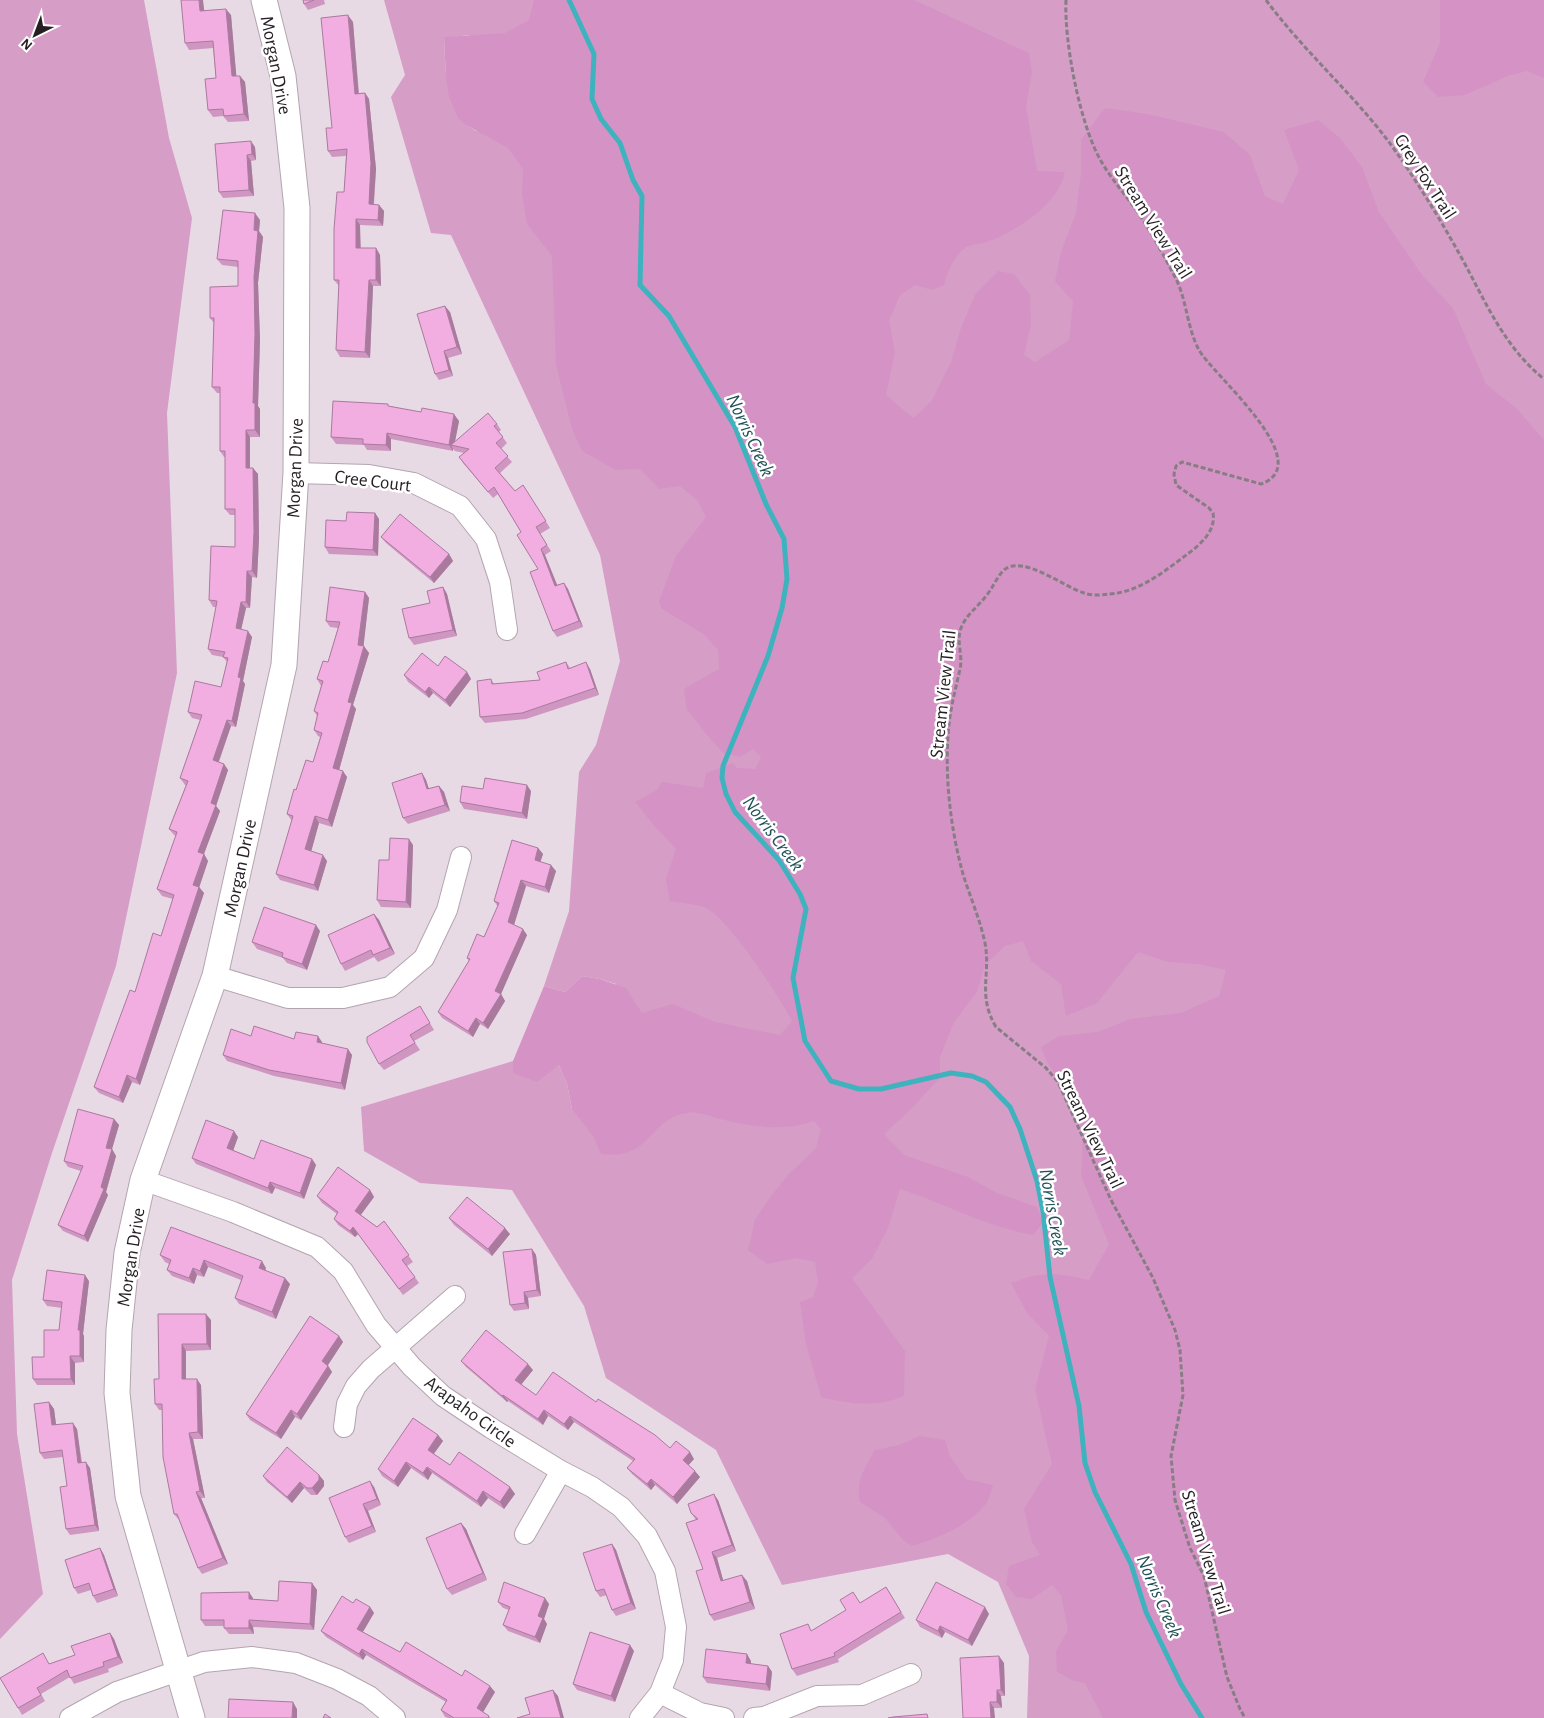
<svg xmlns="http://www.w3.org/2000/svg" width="1544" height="1718" font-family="'Alegreya Sans',sans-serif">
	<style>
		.green { fill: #d69dc7; fill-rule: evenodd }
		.forest { fill: #d593c5 }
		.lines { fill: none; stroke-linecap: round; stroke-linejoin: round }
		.stream { stroke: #3eb3be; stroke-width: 5 }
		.minor-casing { stroke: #b3a5af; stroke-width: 22 }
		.tertiary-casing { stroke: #b3a5af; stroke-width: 27 }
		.path { stroke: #877d84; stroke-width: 3; stroke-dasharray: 5 2.5; stroke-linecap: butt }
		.minor { stroke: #fff; stroke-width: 20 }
		.tertiary { stroke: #fff; stroke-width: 25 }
		.wall { fill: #d096c2 }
		.shaded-wall { fill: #a97a9e }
		.building { fill: #f2aee1; stroke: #a97a9e }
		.labels { text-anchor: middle; stroke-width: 5; stroke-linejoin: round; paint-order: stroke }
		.street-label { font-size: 19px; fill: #251f23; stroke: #fff }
		.water-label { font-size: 20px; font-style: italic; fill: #215257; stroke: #fff }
	</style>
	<rect width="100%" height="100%" fill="#e8dae4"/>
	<path class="green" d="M0 0H144L169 138 192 218 167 413 177 673 116 966 52 1153 12 1280 17 1434 43 1594 0 1639Z
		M384 0H1544V1718H1027L1029 1656 998 1582 948 1554 782 1585 716 1450 606 1378 584 1306 512 1190 420 1183 364 1151 361 1107 513 1061V1073L559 1065 567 1084 572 1109 616 984 600 979 582 976 565 992 544 986 569 911 579 772 596 745 620 661 600 555 451 235 431 233 391 97 405 75ZM469 35 477 131H476C443 113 446 70 444 38Z"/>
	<path class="forest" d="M534 0H914L1029 53 1032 73 1026 106 1037 171 1065 172C1058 205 1019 229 990 241 983 244 971 244 965 248 953 257 948 272 944 285L932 290 915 285 900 295 889 321 895 352 886 395 913 418 931 402 951 362 961 328 976 293 998 271 1014 274 1030 295 1031 325 1024 355 1035 362 1069 340 1073 302 1055 281 1061 252 1076 213 1081 173V140L1105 108 1147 114 1224 132 1250 155 1265 196 1283 204 1299 170 1284 130 1318 120 1340 138 1362 167 1379 212 1422 275 1453 308 1486 384 1517 409 1544 440V1718H1103L1085 1683 1074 1681 1057 1672 1056 1651 1068 1630 1061 1595 1052 1585 1032 1599 1016 1597 1006 1584 1009 1566 1040 1555 1032 1542 1024 1509 1052 1464 1035 1389 1049 1336 1027 1313 1011 1283C1044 1271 1055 1273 1089 1280L1109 1244 1081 1176 1083 1137 1073 1099 1047 1062 1041 1047 1059 1036 1098 1032 1130 1019 1181 1013 1219 996 1226 970 1199 964 1168 962 1138 952 1097 1003 1066 1016 1061 984 1031 961 1023 941 1005 946 985 965 977 992 954 1022 940 1057V1078L910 1110 884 1134 904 1155 968 1177 997 1193 1037 1207 1043 1223 1033 1235C986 1227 944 1203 900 1189L888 1228 872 1259 852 1278 905 1351 904 1396C877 1408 849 1404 821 1397L806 1344 800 1302 813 1297 818 1282 815 1262 797 1258 767 1264 748 1250 755 1220 768 1200 788 1175 816 1148 821 1129 814 1121C784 1132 752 1127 720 1119 709 1116 697 1111 686 1113 648 1120 651 1161 601 1154L593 1136 572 1109 567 1084 559 1065 537 1082 513 1073V1061L544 986 565 992 582 976 600 979 626 988 642 1013 673 1004 715 1022 780 1035 792 1021C778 995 732 924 708 909 699 904 681 903 670 901L666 879 676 849 656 828 635 802 657 790 662 782 703 788 706 773 733 763 737 768 755 769 761 757 753 749 740 757 723 753 712 741 687 710 684 689 719 669 718 650 705 635 662 609 659 601 676 556 706 517 697 500 680 486 659 489 640 469 616 470 582 451 572 429 556 365 552 256 527 224 522 194 523 169 508 148 466 125 458 118 449 97 446 79 444 37 505 33 529 20Z
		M1440 0H1544V78L1527 71 1508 76 1465 95 1438 97 1423 82 1440 43Z
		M920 1436 945 1440 950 1456 966 1479 993 1485C991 1491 989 1501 984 1506 968 1526 936 1539 912 1546L903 1540 885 1518 860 1502C855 1482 865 1467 875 1450L899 1445Z"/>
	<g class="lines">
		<path class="stream" d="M569 0 594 54 592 99 601 119 620 143 633 180 642 196 640 285 669 316 735 427 766 504 784 539 787 579 782 608 768 656 723 766 722 778 726 794 735 812 779 860 800 894 806 909 793 978 805 1041 831 1081 859 1089H881L951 1073 972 1076 986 1082 1010 1107 1020 1129 1037 1181 1043 1211 1050 1277 1079 1406 1085 1463 1095 1492 1131 1564 1146 1612 1181 1684 1202 1718"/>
		<defs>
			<path id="minor" d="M296 473 369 475 414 483 460 506 486 539 500 582 507 630
				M215 976 288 998H343L390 987 424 958 447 910 461 857
				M143 1180 233 1212 317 1247 343 1271 376 1325 412 1367 443 1396 491 1428 561 1471 592 1487 621 1507 647 1536 665 1571 676 1627 673 1660 660 1693 640 1718
				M344 1427 347 1404 356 1386 371 1369 455 1296
				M525 1534 561 1471
				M660 1693 700 1713 724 1718
				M70 1718 117 1692 204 1662 252 1657 296 1663 337 1679 369 1696 395 1718
				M754 1718 764 1717 817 1696 862 1695 911 1674"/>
			<path id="tertiary" d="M192 1718 128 1496 117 1393 119 1330 127 1253 143 1180 215 976 284 665 296 473 297 208 283 76 264 0"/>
		</defs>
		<use href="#minor" class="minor-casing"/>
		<use href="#tertiary" class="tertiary-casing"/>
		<path class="path" d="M1066 0C1064 42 1080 125 1101 161 1110 177 1123 192 1134 207 1150 229 1163 254 1176 279 1187 301 1187 328 1199 350 1212 374 1319 463 1261 484L1182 462 1176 466 1174 474 1176 485 1209 508 1213 513C1216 530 1202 543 1189 553 1166 570 1140 592 1110 594 1102 595 1092 596 1084 593 1064 587 1022 554 1004 570 997 577 994 585 989 592 980 606 965 614 960 631 957 644 963 656 960 669 956 687 951 706 949 724 944 773 950 827 963 874 970 897 980 919 985 943 991 975 977 995 996 1027L1046 1068 1058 1082 1111 1200 1153 1278 1175 1330 1180 1350 1183 1395 1171 1456 1175 1500 1190 1548 1204 1576 1227 1677 1240 1709 1245 1718
			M1266 0C1305 53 1356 96 1394 149 1418 183 1440 219 1460 255 1485 300 1503 346 1544 379"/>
		<use href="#minor" class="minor"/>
		<use href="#tertiary" class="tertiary"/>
	</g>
	<path class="wall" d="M303 0H324L325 4 308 10 304 4Z
		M204 10 231 15 236 76H240L245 82 249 121 228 122 223 116 213 117 208 110 216 78 213 48 189 50 185 43Z
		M353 22 359 93H365L369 99 376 169 374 205H379L384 211 383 226 360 225V248H376L380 255 381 286H373L370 358 340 357 336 350 339 286 334 280 344 192 346 156 332 157 328 151Z
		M215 144 255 147 256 160 251 161 254 196 223 198 219 192Z
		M260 220 259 231 263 237 258 283 260 340 258 406 260 409V437H250V468L258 474 259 538 257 578 252 577 250 608H246L241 629 252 637 243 681 245 684 236 727 231 726 219 762 224 764 228 770 216 806 220 811 204 854 208 861 199 887 204 893 140 1085 132 1082 123 1103 99 1093 94 1087 135 992 161 936 173 899 162 896 157 889 176 836 174 835 169 829 186 785H185L180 778 200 720 192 718 188 712 221 687 227 662 223 657 212 655 208 649 216 607H213L209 600 235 547V515H230L225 509V457H224L220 451V393H217L212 387 214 323 210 318 238 286V267L222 265 217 259Z
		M450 312 462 354 448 358 453 376 439 380 435 374Z
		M390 406 459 421 455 442 497 424 501 430 499 432 507 443 501 449 512 462 500 473 515 491 523 485 550 528 540 534 551 551 545 555 557 585 564 583 568 589 583 627 557 637 553 631 538 569 521 532 498 494 493 498 463 463 459 457 464 453 455 451 453 449V451L391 439V451L367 450 364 445 336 444 331 437Z
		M375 513 379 519 378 556 329 554 325 547 346 521Z
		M381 537 449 554 453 561 434 583 386 543Z
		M443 587 447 594 457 636 414 645 409 638 430 603Z
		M365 592 369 598 363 646 369 653 353 705 356 709 339 770 347 777 332 827 319 823 311 851 327 861 318 891 280 880 276 874 292 821 287 814 296 790 313 762 320 737 318 736 314 730 317 716 314 711 321 686 317 679 328 662 338 628 330 627 326 621Z
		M566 662 570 668 590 669 599 695 526 719 485 723 480 717 491 679 494 684 540 680Z
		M438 666 467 672 471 679 450 707 433 693 429 698 408 682 404 675Z
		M422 773 426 780 429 789 439 786 444 792 450 811 408 824 403 818Z
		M483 789 531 791 527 819 464 809 460 802Z
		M413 845 411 908 381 907 377 900 389 860Z
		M538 848 543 854 540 862 556 871 549 893 526 886 514 925 527 935 501 994 505 1001 488 1029 480 1024 473 1037 442 1018 438 1012 469 961 467 958 484 937 498 907 494 901Z
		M374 914 379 920 395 954 378 962 374 957 345 971 341 964Z
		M320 931 307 970 287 963 283 958 257 949 252 942Z
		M420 1006 434 1030 414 1041 420 1050 384 1070 379 1064Z
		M251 1036 294 1039 322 1042V1043L352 1055 345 1090 274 1076 227 1061 223 1055Z
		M114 1119 119 1125 112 1149 116 1156 106 1192 108 1195 88 1242 63 1231 58 1225 81 1171 68 1167 64 1161Z
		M238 1137 233 1150 254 1159H312L316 1165 304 1199 275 1188 272 1194 196 1164 192 1158Z
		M370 1190 374 1197 361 1215 377 1227 384 1221 413 1262 407 1266 419 1283 403 1295 358 1234 355 1237 338 1225 334 1219 337 1214 322 1203 317 1196Z
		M449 1218 510 1234 492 1256 454 1225Z
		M532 1249 536 1255 541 1296 528 1298 529 1309 514 1311 510 1305Z
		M160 1255 266 1268 265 1270 290 1284 276 1319 239 1304 235 1298 241 1280 208 1267 204 1277 197 1275 194 1284 172 1276 167 1270 169 1264 165 1262Z
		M89 1281 83 1334 84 1336V1362L75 1363V1385H37L33 1379 59 1330 62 1308 47 1306 43 1300Z
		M158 1314 211 1320V1350L186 1351V1379L201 1385 203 1439H193L205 1498H201L228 1564 202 1574 198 1568 179 1520 174 1514 162 1410H159L155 1404 159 1379Z
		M339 1336 343 1342 328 1365 332 1372 301 1420 295 1417 281 1439 250 1420 246 1414Z
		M461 1361 533 1370 521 1385 536 1395 596 1402 670 1448 694 1459 688 1465 700 1477 677 1504 655 1485 651 1490 632 1474 627 1468 633 1461 574 1422 568 1430 548 1416 543 1425 508 1401 507 1402 466 1367Z
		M49 1402 54 1409 56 1425 77 1429 82 1462 90 1468 99 1531 70 1535 66 1529 67 1486 63 1457 44 1459 40 1453Z
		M438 1435 443 1441 434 1454 450 1465 510 1487 515 1494 504 1509 488 1498 481 1507 432 1473 428 1480 411 1468 398 1487 382 1476 378 1469Z
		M319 1475 324 1481V1486L317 1495H311L304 1488 292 1503 267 1482 263 1476Z
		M374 1487 381 1505 368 1511 376 1532 349 1543 345 1537 329 1498Z
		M718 1500 736 1551 717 1558 723 1580 747 1581 755 1609 714 1621 710 1615 696 1520 691 1513Z
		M461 1523 466 1529 487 1580 452 1595 447 1589Z
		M612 1544 616 1550 636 1609 616 1616 612 1610 607 1595 600 1597 596 1591Z
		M100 1548 104 1555 118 1596 97 1603 93 1596 91 1590 78 1594 74 1588Z
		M312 1583 317 1590 314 1630 253 1627 254 1634H229L224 1628V1626H205L201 1620 253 1598V1599L278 1601Z
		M886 1587 905 1618 838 1659 839 1662 797 1676 792 1669 860 1603Z
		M498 1602 549 1604 544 1619 547 1624 540 1643 508 1631 503 1625 509 1610 503 1608Z
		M353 1603 370 1607 374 1613 363 1632 400 1652 462 1676 495 1692 483 1712 491 1718H448L445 1717 441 1710 446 1702 366 1655 363 1660 326 1637 321 1631Z
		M989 1614 972 1646 945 1632 942 1638 920 1627 916 1620Z
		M110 1633 114 1639 123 1663 108 1669 109 1672 74 1684 70 1677 41 1694 45 1701 22 1715 18 1708 50 1664 75 1655Z
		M634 1651 615 1702 577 1690 573 1684Z
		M751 1661V1664L768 1666 772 1672 770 1691 707 1683 703 1677Z
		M1004 1663 1005 1696H1001L1002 1708H994L963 1718Z"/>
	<path class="shaded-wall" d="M199 0H203L205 17 200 11Z
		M226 9 231 15 237 83 232 76Z
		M348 15 353 22 359 100 355 94Z
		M240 76 245 82 249 121 244 114Z
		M365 93 369 99 376 169 373 211 369 204Z
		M251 141 255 147 256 160 252 154Z
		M247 155 251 161 254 196 249 190Z
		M379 205 384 211 383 226 378 220Z
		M255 213 260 220 259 231 263 237 258 283 260 340 258 406 260 409V437L255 430 253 403 254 230Z
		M356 219 360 225 361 255 356 248Z
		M376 248 380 255 381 286 376 280Z
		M369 280 373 286 370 358 365 352Z
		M445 306 450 312 462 354 457 347Z
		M444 351 448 358 453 376 449 370Z
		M454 414 459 421 454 446 451 445 453 449V451L449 445Z
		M246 430 250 437V474L246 468Z
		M387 433 391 439V451L386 445Z
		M253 468 258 474 259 538 257 578 252 571Z
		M375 513 379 519 378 556 373 550Z
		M541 549 545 555 560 592 555 586Z
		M449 554 453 561 434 583 430 577Z
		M247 571 252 577 250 608 246 602Z
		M564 583 568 589 583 627 579 621Z
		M443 587 447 594 457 636 453 630Z
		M365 592 369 598 363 651 358 645Z
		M241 602 246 608 240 635 236 628Z
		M248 631 252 637 243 681 245 684 236 727 232 721 238 677Z
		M364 646 369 653 353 705 356 709 338 774 333 768 348 702Z
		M586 662 590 669 599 695 595 688Z
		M467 672 471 679 450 707 445 700Z
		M429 687 433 693 429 698 425 692Z
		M227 720 231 726 217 766 213 760Z
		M224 764 228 770 216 806 220 811 202 859 198 852 211 803Z
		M343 771 347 777 332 827 328 820Z
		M422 773 426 780 431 796 427 789Z
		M527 785 531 791 527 819 522 813Z
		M439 786 444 792 450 811 445 805Z
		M315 816 319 823 310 856 305 849Z
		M409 839 413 845 411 908 406 902Z
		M538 848 543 854 539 866 535 860Z
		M204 854 208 861 198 891 193 885Z
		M323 855 327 861 318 891 314 885Z
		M551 865 556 871 549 893 545 887Z
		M521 880 526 886 513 928 508 922Z
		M199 887 204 893 140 1085 136 1079Z
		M374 914 379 920 395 954 390 948Z
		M316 925 320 931 307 970 302 964Z
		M523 929 527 935 501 994 505 1001 488 1029 483 1023 495 991Z
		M476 1018 480 1024 473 1037 468 1031Z
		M318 1036 322 1042 321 1048 317 1042Z
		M348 1049 352 1055 345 1090 341 1083Z
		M127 1075 132 1082 123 1103 119 1097Z
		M114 1119 119 1125 112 1149 116 1156 106 1192 108 1195 88 1242 84 1236 101 1187 106 1148Z
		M234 1131 238 1137 232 1154 227 1148Z
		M312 1159 316 1165 304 1199 300 1193Z
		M270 1182 275 1188 272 1194 268 1188Z
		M370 1190 374 1197 359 1217 355 1211Z
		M353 1227 358 1234 355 1237 350 1231Z
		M505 1228 510 1234 492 1256 488 1249Z
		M532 1249 536 1255 541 1296 537 1290Z
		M204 1260 208 1267 204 1277 200 1271Z
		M262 1261 266 1268 264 1274 259 1268Z
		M193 1268 197 1275 194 1284 189 1278Z
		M85 1275 89 1281 83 1334 84 1336V1362L80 1356 78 1330Z
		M285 1278 290 1284 276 1319 272 1312Z
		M524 1292 528 1298 529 1309 525 1303Z
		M206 1314 211 1320V1350L207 1344Z
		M339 1336 343 1342 326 1368 322 1361Z
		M182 1344 186 1351V1385L182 1379Z
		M70 1356 75 1363V1385L71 1379Z
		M528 1364 533 1370 519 1387 515 1380Z
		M328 1366 332 1372 301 1420 297 1414Z
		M197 1379 201 1385 203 1439 198 1432Z
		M503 1395 508 1401 507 1402 502 1396Z
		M49 1402 54 1409 57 1432 52 1425Z
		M291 1410 295 1417 281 1439 276 1433Z
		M544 1410 548 1416 543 1425 538 1419Z
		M570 1416 574 1422 568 1430 564 1424Z
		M73 1423 77 1429 82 1469 78 1463Z
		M189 1433 193 1439 205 1498 200 1491Z
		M438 1435 443 1441 432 1456 428 1450Z
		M690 1452 694 1459 687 1467 683 1460Z
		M86 1462 90 1468 99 1531 95 1525Z
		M406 1462 411 1468 398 1487 394 1481Z
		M427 1467 432 1473 428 1480 423 1473Z
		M695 1471 700 1477 677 1504 673 1497Z
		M319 1475 324 1481V1486L317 1495 312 1488Z
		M651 1479 655 1485 651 1490 647 1484Z
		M370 1481 374 1487 381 1505 377 1499Z
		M300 1482 304 1488 292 1503 287 1497Z
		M510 1487 515 1494 504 1509 500 1502Z
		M483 1491 488 1498 481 1507 477 1501Z
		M196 1492 201 1498 228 1564 223 1558Z
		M714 1494 718 1500 736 1551 732 1545Z
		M363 1504 368 1511 376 1532 372 1526Z
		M461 1523 466 1529 487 1580 483 1573Z
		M612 1544 616 1550 636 1609 631 1603Z
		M100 1548 104 1555 118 1596 114 1589Z
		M712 1552 717 1558 725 1587 721 1581Z
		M742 1575 747 1581 755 1609 750 1602Z
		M312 1583 317 1590 314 1630 310 1624Z
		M249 1592 253 1598V1605L249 1599Z
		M545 1598 549 1604 544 1619 547 1624 540 1643 535 1637 538 1616Z
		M370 1607 374 1613 361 1635 357 1629Z
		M985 1607 989 1614 972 1646 968 1640Z
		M249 1620 253 1627 254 1634 249 1628Z
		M940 1626 945 1632 942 1638 938 1631Z
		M110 1633 114 1639 123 1663 118 1657Z
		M630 1645 634 1651 615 1702 611 1696Z
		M362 1649 366 1655 363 1660 359 1654Z
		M747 1654 751 1661V1669L746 1663Z
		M999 1656 1004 1663 1005 1696 1001 1690Z
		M768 1666 772 1672 770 1691 766 1684Z
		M490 1686 495 1692 482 1714 477 1708Z
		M553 1690 558 1696 564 1718H561Z
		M997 1690 1001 1696 1002 1708 997 1702Z
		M293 1702 297 1709V1718H292Z
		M990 1702 994 1708 995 1718H991Z"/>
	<path class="building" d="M181 0H199L200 11 226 9 232 76H240L244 114 224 116 223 109 208 110 205 79 216 78 213 41 185 43Z
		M303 0H314L304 4Z
		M348 15 355 94 365 93 371 163 369 204 379 205 378 220 356 219V248H376V280H369L365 352 336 350 339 280H334V229L337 192H344L347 149 328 151 326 128H332L321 18Z
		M251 141 252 154 247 155 249 190 219 192 215 144Z
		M223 210 255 213 254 230 258 231 254 277 255 334 253 403H255V430H246V468H253L254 532 252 571H247L246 602H241L236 628 248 631 238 677 241 678 232 721 227 720 213 760 224 764 211 803 216 805 198 852 204 854 193 885 199 887 136 1079 127 1075 119 1097 94 1087 130 990 135 992 153 933 161 936 174 895 157 889 177 832 169 829 188 781 180 778 202 715 188 712 195 681 221 687 228 658 223 657 225 652 208 649 217 601 209 600 211 546 235 547V509H225V451H220V387H212L214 318H210V287L238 286V261L217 259Z
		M445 306 457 347 444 351 449 370 435 374 417 314Z
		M333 401 388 404V406L421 412 422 408 454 414 449 445 387 433 386 445 363 444V439L331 437Z
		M488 413 497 424 494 426 503 437 496 443 508 456 495 468 515 491 523 485 546 521 536 527 547 545 541 549 555 586 564 583 579 621 553 631 530 572 538 569 517 535 521 532 494 487 488 492 459 457 469 449 451 445Z
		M347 512 375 513 373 550 325 547 326 520 346 521Z
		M400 514 449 554 430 577 381 537Z
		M330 587 365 592 358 645 364 646 348 702 352 703 333 768 343 771 328 820 315 816 305 849 323 855 314 885 276 874 293 816 287 814 294 789 296 790 306 760 313 762 322 733 314 730 318 713 314 711 323 681 317 679 323 661 328 662 340 622 326 621Z
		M443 587 453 630 409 638 402 609 430 603 427 591Z
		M422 653 438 666 445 656 467 672 445 700 429 687 425 692 404 675Z
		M566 662 568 669 586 662 595 688 522 713 480 717 477 681 491 679 492 684 540 680 537 672Z
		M422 773 427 789 439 786 445 805 403 818 392 783Z
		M485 778 527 785 522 813 460 802 462 786 483 789Z
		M390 838 409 839 406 902 377 900 379 860H389Z
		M512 840 538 848 535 860 551 865 545 887 521 880 508 922 523 929 495 991 501 994 483 1023 476 1018 468 1031 438 1012 470 959 467 958 477 934 484 937 499 903 494 901Z
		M264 907 316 925 302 964 282 957 283 953 252 942Z
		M374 914 390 948 373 955 371 950 341 964 328 935Z
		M420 1006 430 1023 410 1035 415 1043 379 1064 367 1042V1037Z
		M254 1026 294 1039 296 1032 318 1036 317 1042 348 1049 341 1083 269 1070 223 1055 231 1029 251 1036Z
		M78 1109 114 1119 106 1148 112 1149 101 1187 104 1189 84 1236 58 1225 83 1166 64 1161Z
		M206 1120 234 1131 227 1148 254 1159 261 1140 312 1159 300 1193 270 1182 268 1188 192 1158Z
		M338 1167 370 1190 355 1211 377 1227 384 1221 409 1255 402 1260 415 1277 399 1289 353 1227 350 1231 334 1219 338 1212 317 1196Z
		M467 1197 505 1228 488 1249 449 1218Z
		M171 1227 262 1261 259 1268 285 1278 272 1312 235 1298 243 1276 204 1260 200 1271 193 1268 189 1278 167 1270 171 1260 160 1255Z
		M532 1249 537 1290 524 1292 525 1303 510 1305 503 1252Z
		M47 1270 85 1275 78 1330H80V1356H70L71 1379H33L32 1357H44V1330H59L62 1302 43 1300Z
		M158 1314H206L207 1344H182V1379H197L198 1432 189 1433 200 1491 196 1492 223 1558 198 1568 177 1514H174L163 1457 162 1404H155L154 1379H159Z
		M310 1316 339 1336 322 1361 328 1366 297 1414 291 1410 276 1433 246 1414Z
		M486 1330 528 1364 515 1380 536 1395 553 1372 596 1402 598 1399 655 1435 670 1448 676 1441 690 1452 683 1460 695 1471 673 1497 651 1479 647 1484 627 1468 635 1459 570 1416 564 1424 544 1410 538 1419 503 1395 502 1396 461 1361Z
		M49 1402 52 1425 73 1423 78 1463 86 1462 95 1525 66 1529 60 1487 67 1486 62 1450 40 1453 34 1404Z
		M413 1418 438 1435 428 1450 450 1465 459 1452 510 1487 500 1502 483 1491 477 1501 427 1467 423 1473 406 1462 394 1481 378 1469Z
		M287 1447 319 1475V1480L312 1488H307L300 1482 287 1497 263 1476Z
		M370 1481 377 1499 363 1504 372 1526 345 1537 329 1498Z
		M714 1494 732 1545 712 1552 721 1581 742 1575 750 1602 710 1615 696 1571 703 1569 686 1523 698 1519 691 1513 688 1504Z
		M461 1523 483 1573 447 1589 426 1538Z
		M612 1544 631 1603 612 1610 604 1589 596 1591 583 1553Z
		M100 1548 114 1589 93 1596 89 1583 74 1588 65 1560Z
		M279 1581 312 1583 310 1624 249 1620V1628H224V1620H201V1593L249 1592V1599L278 1601Z
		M504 1582 545 1598 538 1616 543 1618 535 1637 503 1625 510 1607 498 1602Z
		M936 1582 985 1607 968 1640 940 1626 938 1631 916 1620Z
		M886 1587 901 1612 834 1653 835 1656 792 1669 780 1634 808 1624 811 1631 846 1610 840 1600 853 1592 860 1603Z
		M342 1596 353 1603 356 1599 370 1607 357 1629 400 1652 406 1642 462 1676 465 1670 490 1686 477 1708 489 1716 488 1718H454L441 1710 447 1700 362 1649 359 1654 321 1631Z
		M590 1632 630 1645 611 1696 573 1684Z
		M110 1633 118 1657 103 1662 104 1666 70 1678 67 1670 37 1688 41 1695 18 1708 0 1678 43 1653 49 1664 75 1655 71 1646Z
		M706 1649 747 1654 746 1663 768 1666 766 1684 703 1677Z
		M999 1656 1001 1690H997V1702H990L991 1718H963L960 1658Z
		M553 1690 561 1718H517L530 1714 525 1698Z
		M229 1699 293 1702 292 1718H228Z
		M325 1714 331 1718H323Z
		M927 1714 928 1718H888L893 1717Z"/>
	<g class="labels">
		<g class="street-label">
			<text transform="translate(277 65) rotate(79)" y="7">Morgan Drive</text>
			<text transform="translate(1426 176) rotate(57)" y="7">Grey Fox Trail</text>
			<text transform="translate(1154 222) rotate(58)" y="7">Stream View Trail</text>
			<text transform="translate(294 468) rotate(-88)" y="7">Morgan Drive</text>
			<text transform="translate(373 480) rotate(7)" y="7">Cree Court</text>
			<text transform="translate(942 694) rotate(-84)" y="7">Stream View Trail</text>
			<text transform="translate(239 868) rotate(-78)" y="7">Morgan Drive</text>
			<text transform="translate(1091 1129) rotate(64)" y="7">Stream View Trail</text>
			<text transform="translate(130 1257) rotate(-81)" y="7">Morgan Drive</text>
			<text transform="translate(471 1411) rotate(36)" y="7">Arapaho Circle</text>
			<text transform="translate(1207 1552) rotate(73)" y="7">Stream View Trail</text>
		</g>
		<g class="water-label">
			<text transform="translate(751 435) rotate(65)" y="7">Norris Creek</text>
			<text transform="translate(774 833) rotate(53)" y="7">Norris Creek</text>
			<text transform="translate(1054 1212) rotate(80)" y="7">Norris Creek</text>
			<text transform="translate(1160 1596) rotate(67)" y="7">Norris Creek</text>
		</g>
	</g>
	<g transform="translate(35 35) rotate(222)" stroke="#ffffff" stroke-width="4" paint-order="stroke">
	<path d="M0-4L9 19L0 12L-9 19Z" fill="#251f23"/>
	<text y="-8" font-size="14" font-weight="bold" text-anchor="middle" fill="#251f23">N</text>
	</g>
</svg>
